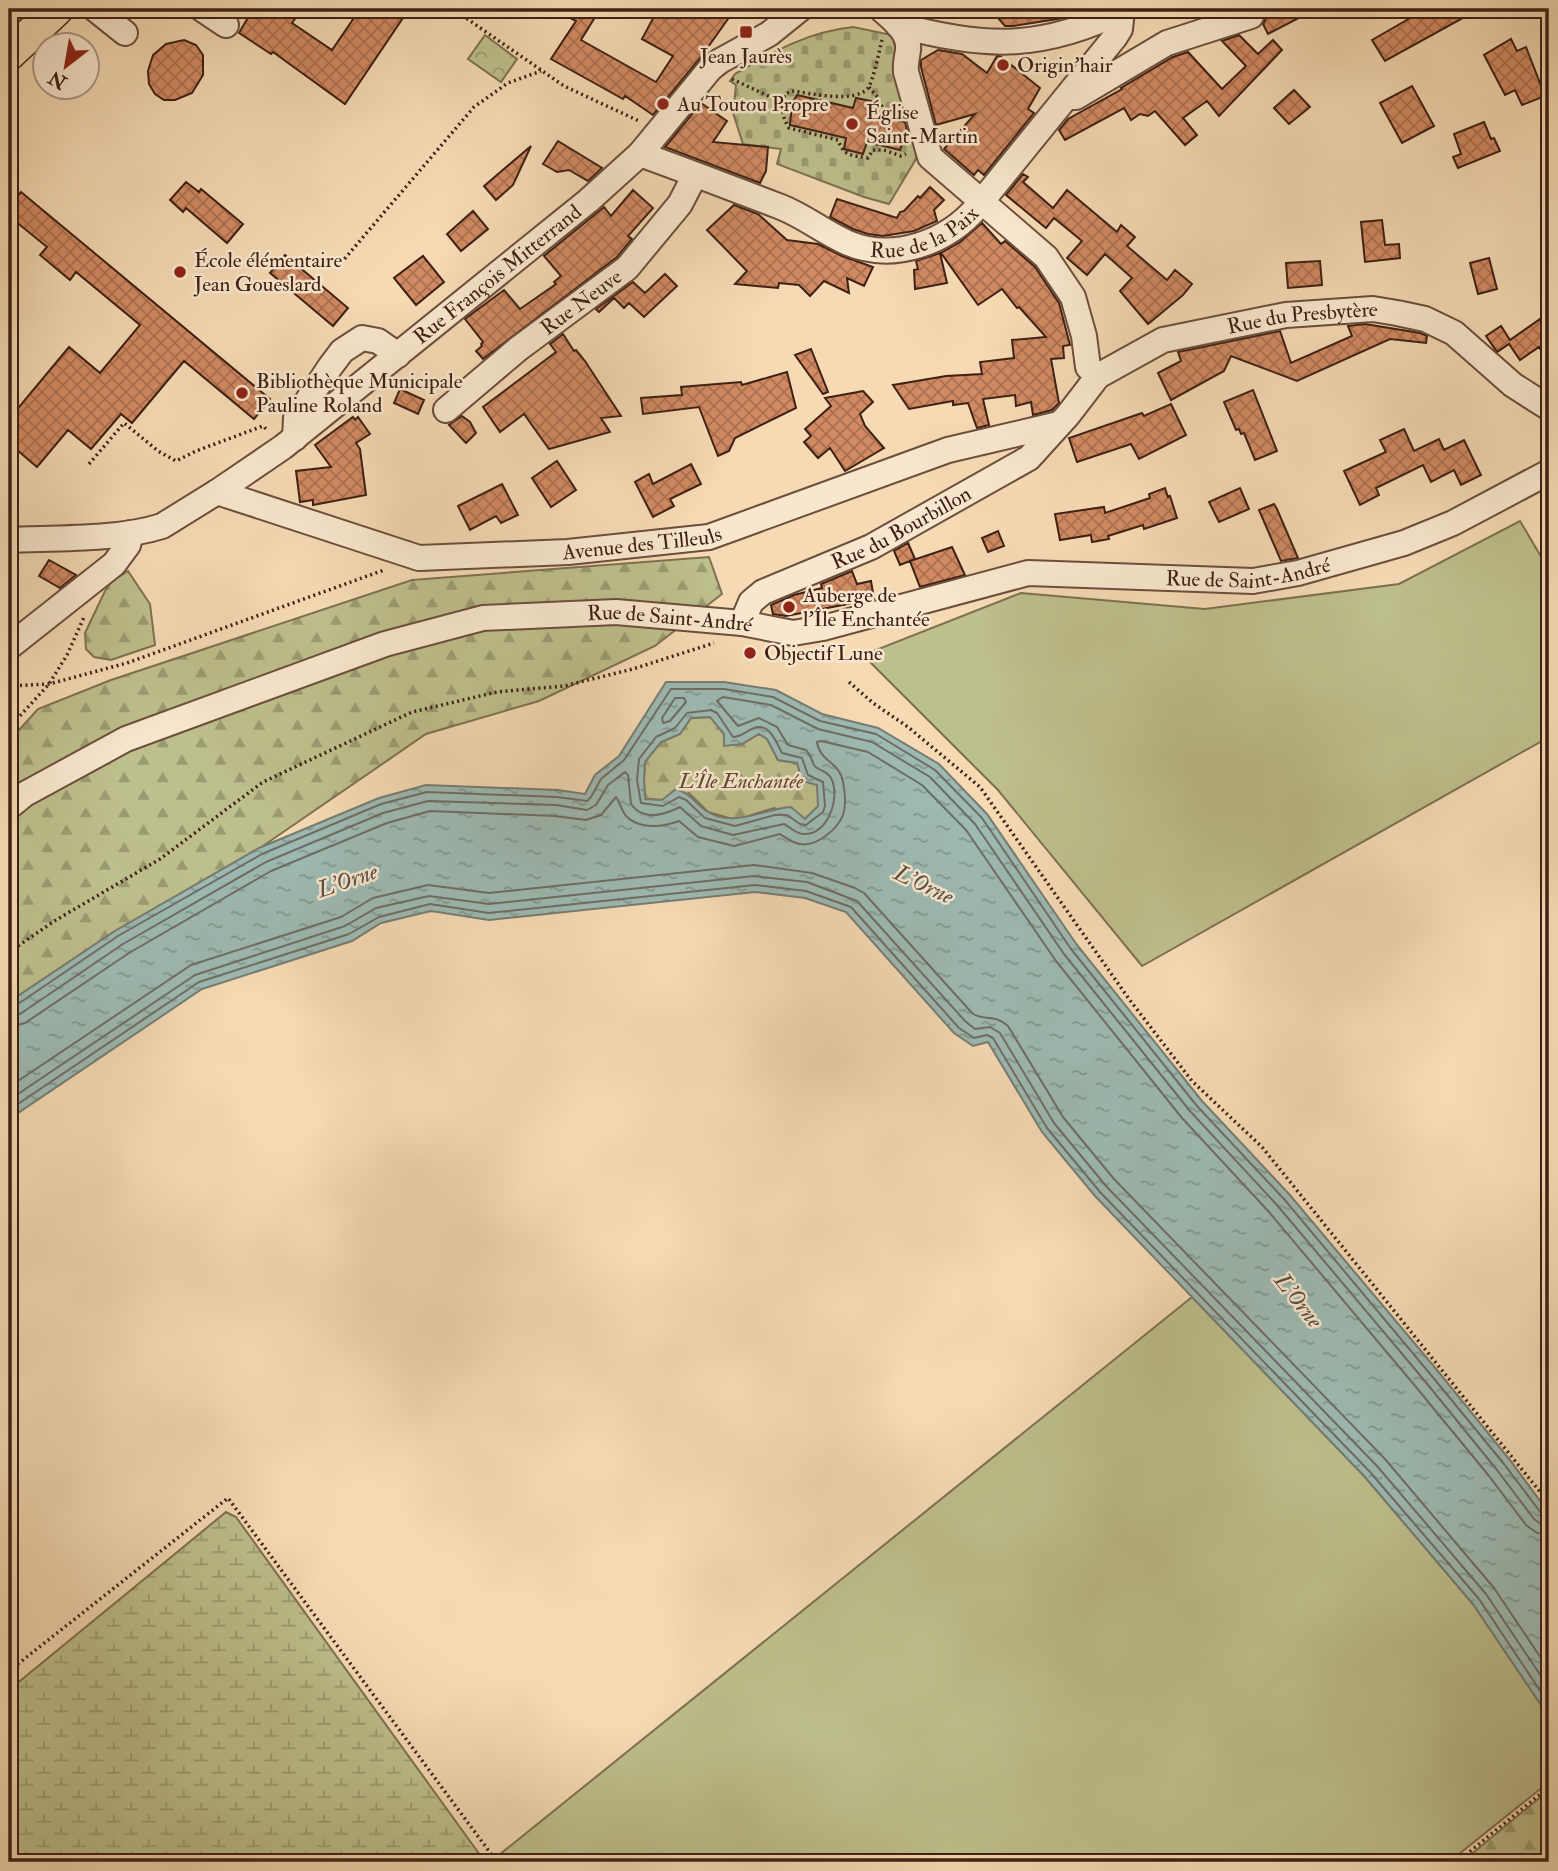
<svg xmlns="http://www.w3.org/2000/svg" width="1558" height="1871" font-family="'IM FELL Double Pica',serif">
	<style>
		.green { fill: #bdbf8c; stroke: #7e7050; stroke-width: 2 }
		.forest { fill: url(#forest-firs); stroke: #7e7050; stroke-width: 2 }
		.wetland { fill: url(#wetland-marsh); stroke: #7e7050; stroke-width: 2 }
		.cemetery { fill: url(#cemetery-stones); stroke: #7e7050; stroke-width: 2 }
		.park { fill: url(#park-crowns); stroke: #7e7050; stroke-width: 2 }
		.water { fill: url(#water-ripples); stroke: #777c73; stroke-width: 2; fill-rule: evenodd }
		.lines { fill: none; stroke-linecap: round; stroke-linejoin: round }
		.shore { stroke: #6e6d64; stroke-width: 2 }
		.building { fill: url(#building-cross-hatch); stroke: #3e2014; stroke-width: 2 }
		.minor-casing { stroke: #6c4e3c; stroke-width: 28 }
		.major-casing { stroke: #3e2014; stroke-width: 35 }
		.path { stroke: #3e2014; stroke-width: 3.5; stroke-dasharray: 2 3.5; stroke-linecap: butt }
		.minor { stroke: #f8e7ce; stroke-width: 24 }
		.major { stroke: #f5dab4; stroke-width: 32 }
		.poi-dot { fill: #8f2418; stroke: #f8e7ce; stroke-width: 2.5 }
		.labels { text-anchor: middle; stroke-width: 5; stroke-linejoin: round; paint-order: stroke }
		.poi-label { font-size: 21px; fill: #3e2014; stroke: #f8e7ce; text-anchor: start }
		.street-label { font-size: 21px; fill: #3e2014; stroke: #f8e7ce }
		.park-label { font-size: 21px; font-style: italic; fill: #5e4832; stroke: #f8e7ce }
		.water-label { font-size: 23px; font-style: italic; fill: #5a4e44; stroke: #f8e7ce }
	</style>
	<defs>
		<pattern id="forest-firs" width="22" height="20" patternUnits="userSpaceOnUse" patternTransform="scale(1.75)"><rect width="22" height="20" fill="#bdbf8c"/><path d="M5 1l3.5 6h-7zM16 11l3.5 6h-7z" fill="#9b9b71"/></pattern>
		<pattern id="wetland-marsh" width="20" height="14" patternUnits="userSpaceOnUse" patternTransform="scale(1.75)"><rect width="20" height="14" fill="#bdbf8c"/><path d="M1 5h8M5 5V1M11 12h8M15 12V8" fill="none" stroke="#9b9b71"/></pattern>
		<pattern id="cemetery-stones" width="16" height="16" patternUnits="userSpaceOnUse" patternTransform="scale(1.75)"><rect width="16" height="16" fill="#bdbf8c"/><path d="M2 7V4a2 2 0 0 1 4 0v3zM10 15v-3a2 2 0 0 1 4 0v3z" fill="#9b9b71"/></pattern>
		<pattern id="park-crowns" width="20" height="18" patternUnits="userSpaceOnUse" patternTransform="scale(1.75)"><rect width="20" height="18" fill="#bdbf8c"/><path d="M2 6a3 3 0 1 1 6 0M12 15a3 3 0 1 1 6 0" fill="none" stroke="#9b9b71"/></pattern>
		<pattern id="water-ripples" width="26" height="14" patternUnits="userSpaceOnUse" patternTransform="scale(1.75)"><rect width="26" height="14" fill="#9dbab3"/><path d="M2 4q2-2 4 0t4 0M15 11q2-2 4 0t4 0" fill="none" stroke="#819790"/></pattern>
		<pattern id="building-cross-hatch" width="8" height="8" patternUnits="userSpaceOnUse" patternTransform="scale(1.75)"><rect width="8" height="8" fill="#d18a62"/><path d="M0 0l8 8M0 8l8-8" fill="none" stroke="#ab7050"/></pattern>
	</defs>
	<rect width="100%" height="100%" fill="#f5dab4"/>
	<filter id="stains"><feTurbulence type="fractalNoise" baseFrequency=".00286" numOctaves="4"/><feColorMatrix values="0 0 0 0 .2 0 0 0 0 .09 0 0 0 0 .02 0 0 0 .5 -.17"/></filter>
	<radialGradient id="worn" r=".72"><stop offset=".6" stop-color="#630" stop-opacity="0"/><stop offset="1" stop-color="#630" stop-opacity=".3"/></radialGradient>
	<path class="green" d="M1520 521 1546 565 1549 564V737L1142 966 998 790 863 655 1021 593 1205 609 1399 584Z
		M1192 1297 1365 1477 1473 1604 1549 1717V1782L1449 1862H504L499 1855Z"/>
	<path class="forest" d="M709 557 722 594 655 646 539 701 426 734 260 848 115 931 9 1002V741L38 709 111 680 412 580Z
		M128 571 150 604 155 645 111 660 94 657 86 649 85 633 105 591 112 581Z
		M711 717 724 734 742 744 759 734 767 739 778 760 797 763 818 784 819 806 805 819 774 808 736 820 708 812 689 793 662 800 645 799 644 779 645 762 661 742 680 734 691 718Z
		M1549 1790V1855L1539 1862H1462Z"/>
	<path class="wetland" d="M226 1512 236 1517 485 1862H9V1690Z"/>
	<path class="cemetery" d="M853 27 892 35 920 144 916 159 889 204 864 197 777 164 781 149 743 144 733 113 736 85 730 81 735 74C775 51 807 32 853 27Z"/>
	<path class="park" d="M485 35 517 59 501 82 468 59Z"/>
	<path class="water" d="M666 682H724L776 690 822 714 878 728 939 764 987 814 1077 945 1202 1101 1289 1194 1437 1370 1510 1460 1549 1513V1717L1473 1604 1365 1477 1095 1196 1042 1132 988 1042 973 1046 954 1033 846 912 805 898 755 892 489 920 431 911 381 923 352 941 202 989 9 1119V1002L115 931 259 848 379 798 426 785 558 790 585 794 595 775 619 756ZM710 717 724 734V746L742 744 759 734 767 739 778 760 797 763 802 781 817 785 818 806 805 819 791 807C763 809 734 828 708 812 695 804 693 795 676 789L662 800 645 799 644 779 645 762 661 742 680 734 691 718Z"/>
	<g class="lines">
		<path class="shore" d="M675 698H684L686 702 670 721 663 723 662 718Z
			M711 710 717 713 733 737C742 737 746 731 754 728 770 722 777 744 782 753L802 758 808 775 823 782 825 806 823 812 806 825 800 824 787 815H775L735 826 705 818 686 800 679 797 663 806 641 803 637 780 639 759 656 737 675 728 687 713Z
			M9 1008 15 1006 118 936 262 854 381 804 427 792 557 797 587 801 591 797 601 779 624 760 671 689H724L773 697 820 721 876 734 935 770 982 818 1071 949 1197 1106 1284 1199 1431 1375 1504 1464 1541 1513 1549 1516
			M9 1017 20 1014 123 944 266 862 383 813 428 801 556 805 587 810 596 805 608 785 625 772 628 775 631 804C643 822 664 815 680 807L701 826 733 835 784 824C790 827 796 834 803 834 828 836 841 797 831 778 827 770 818 771 814 765 811 759 811 755 806 750L788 745 777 727 759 718 738 726 717 701 723 697 771 705 818 729 872 742 930 777 975 824 1064 954 1190 1111 1277 1205 1424 1380 1497 1470 1534 1519 1541 1524 1549 1525
			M9 1027 25 1023 129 953 271 871 387 823 430 811 555 816 586 820 601 815 616 797C620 802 621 810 626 816 639 830 663 827 679 821L698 837 734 846 780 834C786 838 792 843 800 844 816 847 837 830 843 815 846 806 845 792 843 782 840 762 820 762 817 742L821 741 868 752 922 785 966 830 1056 961 1182 1118 1269 1212 1416 1387 1489 1476 1526 1525 1537 1533 1549 1535
			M9 1087 191 965 341 917 373 898 428 885 489 893 754 865 812 873 855 888 864 893 972 1013C983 1022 994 1013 1008 1026L1063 1117 1114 1179 1385 1459 1494 1588 1549 1670
			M9 1100 195 975 345 926 376 908 429 896 489 904 754 876 807 882 857 901 965 1021 975 1029 990 1027 1000 1033 1054 1123 1106 1186 1377 1466 1486 1594 1549 1688
			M9 1110 199 982 349 934 379 917 430 904 489 913 755 885 806 891 851 907 959 1028 974 1038 987 1035 993 1038 1047 1128 1100 1192 1370 1472 1479 1599 1549 1704"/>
	</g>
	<path class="building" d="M253 9H302L292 23 332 50 360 9H409L345 104 273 52 271 54 239 33Z
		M554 9H600L581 40 656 82 673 56 642 39 658 9H735L701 57 653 115 625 96 623 99 551 59 576 21Z
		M990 9H1090L1064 18 1013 26H1005Z
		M1283 9H1316L1268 34 1263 24 1266 18Z
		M1426 9H1479L1385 61 1372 40Z
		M1239 35 1258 54 1273 40 1282 50 1219 116 1207 101 1183 118 1197 135 1185 145 1155 111 1148 116 1140 114 1131 120 1124 108 1065 140 1059 130 1068 119 1122 89 1121 88 1173 57 1188 52 1222 89 1246 66 1222 41Z
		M1511 39 1517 51 1526 47 1545 96 1522 105 1515 90 1505 95 1484 55Z
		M184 40 196 45 203 55V75L192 93 175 100H164L155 94 149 84 148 71 153 55 166 44Z
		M938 50 962 54 987 73 997 56H1000L1040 88 1028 109 1034 113 984 175 978 170 974 175 944 149 975 114 936 125 921 67V60Z
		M1412 86 1434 126 1402 143 1380 103Z
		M1294 90 1310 107 1289 124 1274 108Z
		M797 95 853 108 856 98 876 102 873 115 905 122 907 130 900 150 867 142 863 154 844 149 846 138 790 125 792 104Z
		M701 103 727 121 713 142 768 147 766 171 760 183 665 147Z
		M1484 122 1491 139 1494 138 1500 151 1458 168 1453 157 1461 154 1454 134Z
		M558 141 602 168 588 181 569 170 557 172 543 164Z
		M531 146 513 185 496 200 484 186Z
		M1023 174 1028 177 1023 182 1053 208 1067 190 1117 232 1121 225 1135 237 1127 246 1167 280 1175 270 1192 284 1183 295 1148 324 1120 291 1132 278 1105 254 1087 275 1067 258 1082 241 1054 218 1046 228 1006 195Z
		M186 182 199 192 201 189 243 224 227 243 186 208 183 212 170 200Z
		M930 187 944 200 934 210 937 221 914 231 883 236 868 234 853 229 830 217 837 199 897 218 900 212 904 211 918 196 920 198Z
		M633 190 653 208 628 236 632 239 617 257 483 359 476 351 482 346 481 344 483 342 465 319 504 290 520 309 556 284 554 282 561 276 544 256 604 207 611 216Z
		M21 192 270 399 254 419 184 361 132 423 121 414 91 449 68 430 37 467 9 443V419L69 347 100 373 140 325 76 272 70 280 40 255 47 247 9 216V206Z
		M734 205 758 214 787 240 818 244 842 256 873 267 864 286 847 278 849 293 824 281 810 296 799 285 779 283 778 288 735 284 747 271 707 230Z
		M473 211 488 229 461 251 447 234Z
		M1382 220 1385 245 1399 244 1400 258 1365 262 1361 222Z
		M982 223 1001 244 1005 241 1035 267 1059 303 1070 345 1063 346 1064 358 1051 359 1059 403 1052 410 1033 415 1031 402 1016 406 1015 395 983 399 989 425 977 428 968 403 953 405V401L909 409 893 385 946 376 982 374 980 362 1014 358 1012 340 1046 337 1019 307 1017 308 1002 289 978 305 941 253 960 242Z
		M940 253 947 283 915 289 914 270 918 269 916 261Z
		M285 255 348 308 333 326 270 273Z
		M423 256 444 282 416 305 394 278Z
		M1489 258 1497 289 1478 294 1470 263Z
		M1320 261 1322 285 1288 288 1286 263Z
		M665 274 677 286 644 317 629 303 624 308 614 298 599 312 596 309 633 282 645 293Z
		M1540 319 1549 333V363L1539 347 1520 360 1509 344 1497 352 1486 336 1501 326 1510 340Z
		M1365 324 1420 333 1427 336 1426 343 1390 339 1297 381 1231 356 1224 371 1171 400 1158 373 1181 361 1178 352 1280 331 1291 363 1352 336 1348 326Z
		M563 334 574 351 576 350 585 361 621 416 601 418 610 432 549 449 524 414 500 432 483 407 556 352 550 344Z
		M811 349 828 392 823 394 795 355Z
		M787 372 796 408 735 438 729 451 718 456 699 407 643 414 641 398 682 395 681 387 741 382 742 385Z
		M400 389 424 400 418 414 394 403Z
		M1253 390 1277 451 1255 460 1244 433 1241 434 1239 429 1236 430 1224 402Z
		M863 391 873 402 860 414 865 426 884 448 845 471 830 448 818 458 804 442 811 436 805 429 831 406 825 398Z
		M1171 404 1186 435 1139 459 1131 444 1077 462 1069 438 1142 413 1144 416Z
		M462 416 470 422 476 433 466 443 449 425Z
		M353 417 355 420 358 417 370 434 356 443 360 449 366 495 313 505V500L300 502 296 471 331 467 315 445Z
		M1404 429 1414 451 1439 439 1444 450 1464 440 1481 475 1461 485 1454 470 1431 482 1423 465 1376 488 1379 495 1360 505 1344 471 1386 452 1380 440Z
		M557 461 576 490 551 507 532 478Z
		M691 464 701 484 670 499 674 506 653 517 635 482 649 474 653 484Z
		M502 484 518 515 501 523 496 516 470 530 458 506Z
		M1165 488 1168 497 1170 496 1177 518 1144 529 1143 525 1108 536 1109 539 1092 542 1091 535 1060 540 1055 514 1104 507 1105 513 1150 498 1149 494Z
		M1240 488 1249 509 1219 522 1209 502Z
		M1274 504 1277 509 1298 558 1281 561 1259 510Z
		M998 531 1004 546 988 552 982 538Z
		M908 543 915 559 900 565 894 551Z
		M952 547 965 575 920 587 910 561Z
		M49 560 76 575 60 588 39 576Z
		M852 571 857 584 871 581 874 599 786 616 773 614 771 605 794 595 822 588 821 584Z"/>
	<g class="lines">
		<defs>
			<g id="minor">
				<path d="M95 9 125 33"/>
				<path d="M202 9 226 25"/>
				<path d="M881 9C893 20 910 32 908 50 907 58 905 64 906 72L930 157 1046 257 1073 297 1084 336 1088 367 1098 376"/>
				<path d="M898 25C986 49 1043 50 1126 9"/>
				<path d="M1071 97H1076L1167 43 1251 16"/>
				<path id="s1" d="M640 154C687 171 734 189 781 207 804 216 825 233 848 243 893 262 947 243 978 206L1115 37 1120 29 1122 10"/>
				<path id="s2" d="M446 410 518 349 627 268 680 204 695 175"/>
				<path d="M295 438 296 418 330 367 342 351 362 338 378 341 398 355"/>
				<path id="s3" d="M217 492 419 558 568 552 709 537 948 450 1059 424"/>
				<path id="s4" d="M9 540C55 538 119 540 162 526L217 492 283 447 588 201 640 154 710 69 720 61 769 34 800 9"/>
				<path id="s5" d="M742 623 751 602 763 592 871 547 1029 458 1068 415 1098 376 1163 340 1286 315 1373 309 1397 313 1425 319 1454 333 1513 385 1549 408"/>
				<path d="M9 647 114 564 128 545 131 533"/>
				<path id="s6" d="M9 807 25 794 126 739 385 644 483 618 616 612 742 623 793 633 823 628 1028 573 1253 581 1298 573 1404 543 1453 523 1549 472"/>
			</g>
			<path id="major" d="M9 54 57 9"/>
		</defs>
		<use href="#minor" class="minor-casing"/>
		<use href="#major" class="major-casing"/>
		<path class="path" d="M453 9 564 86 639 121
			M882 40C879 51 874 79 868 88 855 104 810 93 792 91L785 94C781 107 782 117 789 128L838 140C844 157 852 155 868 158L873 150H884L901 156 906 154
			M732 79 794 108
			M869 87 879 99 884 112 897 115
			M341 263 474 107 508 83 541 71
			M89 464 124 423 158 451 176 461 196 451 263 426 268 431
			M849 682 873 703 908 727 980 787 1129 999 1192 1081 1262 1147 1549 1503
			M9 686 49 684 127 663 384 570
			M9 728 49 684 67 655 85 615
			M9 952 56 920 160 859 263 782 412 712 497 692 564 686 633 669 714 643
			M9 1671 228 1498 497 1862
			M1457 1862 1549 1787"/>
		<use href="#minor" class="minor"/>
		<use href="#major" class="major"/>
	</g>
	<g class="poi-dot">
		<rect x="739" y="25" width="14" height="14" rx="3.5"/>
		<circle cx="1003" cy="65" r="7"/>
		<circle cx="663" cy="104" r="7"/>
		<circle cx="852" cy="124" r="7"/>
		<circle cx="180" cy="272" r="7"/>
		<circle cx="242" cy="393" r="7"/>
		<circle cx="789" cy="607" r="7"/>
		<circle cx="750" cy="653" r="7"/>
	</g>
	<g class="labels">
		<g class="poi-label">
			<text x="746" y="63" text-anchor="middle">Jean Jaurès</text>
			<text x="1017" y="72">Origin'hair</text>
			<text x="677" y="111">Au Toutou Propre</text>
			<text x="866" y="119">Église<tspan x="866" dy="24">Saint-Martin</tspan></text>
			<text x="194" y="267">École élémentaire<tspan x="194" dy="24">Jean Goueslard</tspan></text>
			<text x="256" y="388">Bibliothèque Municipale<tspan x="256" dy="24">Pauline Roland</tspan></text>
			<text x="803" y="602">Auberge de<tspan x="803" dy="24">l'Île Enchantée</tspan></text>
			<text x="764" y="660">Objectif Lune</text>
		</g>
		<g class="street-label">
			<text dy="7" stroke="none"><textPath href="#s1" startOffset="308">Rue de la Paix</textPath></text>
			<text dy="7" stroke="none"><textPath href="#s4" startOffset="574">Rue François Mitterrand</textPath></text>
			<text dy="7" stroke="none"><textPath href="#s2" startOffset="173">Rue Neuve</textPath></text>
			<text dy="7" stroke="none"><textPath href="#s5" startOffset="660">Rue du Presbytère</textPath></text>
			<text dy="7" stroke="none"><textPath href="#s5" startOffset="191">Rue du Bourbillon</textPath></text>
			<text dy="7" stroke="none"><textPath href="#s3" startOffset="436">Avenue des Tilleuls</textPath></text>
			<text dy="7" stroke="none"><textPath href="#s6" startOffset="1288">Rue de Saint-André</textPath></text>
			<text dy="7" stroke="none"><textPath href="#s6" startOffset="700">Rue de Saint-André</textPath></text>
		</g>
		<g class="park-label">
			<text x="741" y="788">L'Île Enchantée</text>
		</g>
		<g class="water-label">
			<text transform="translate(347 880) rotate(-19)" y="8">L'Orne</text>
			<text transform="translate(924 884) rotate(25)" y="8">L'Orne</text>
			<text transform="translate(1299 1300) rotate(52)" y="8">L'Orne</text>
		</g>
	</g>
	<rect width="1558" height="1871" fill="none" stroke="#f5dab4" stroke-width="35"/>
	<rect x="10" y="10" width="1537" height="1850" fill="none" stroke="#3e2014" stroke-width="3.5"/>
	<rect x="18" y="18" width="1523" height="1836" fill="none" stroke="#3e2014" stroke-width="2"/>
	<g transform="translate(66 66) rotate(211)"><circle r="33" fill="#f8e7ce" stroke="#ae9784" stroke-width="2"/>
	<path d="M0-5L12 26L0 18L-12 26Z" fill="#8f2418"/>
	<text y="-10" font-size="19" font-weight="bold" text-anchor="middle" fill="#3e2014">N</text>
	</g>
	<rect width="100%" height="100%" filter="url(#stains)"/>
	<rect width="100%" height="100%" fill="url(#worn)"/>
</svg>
